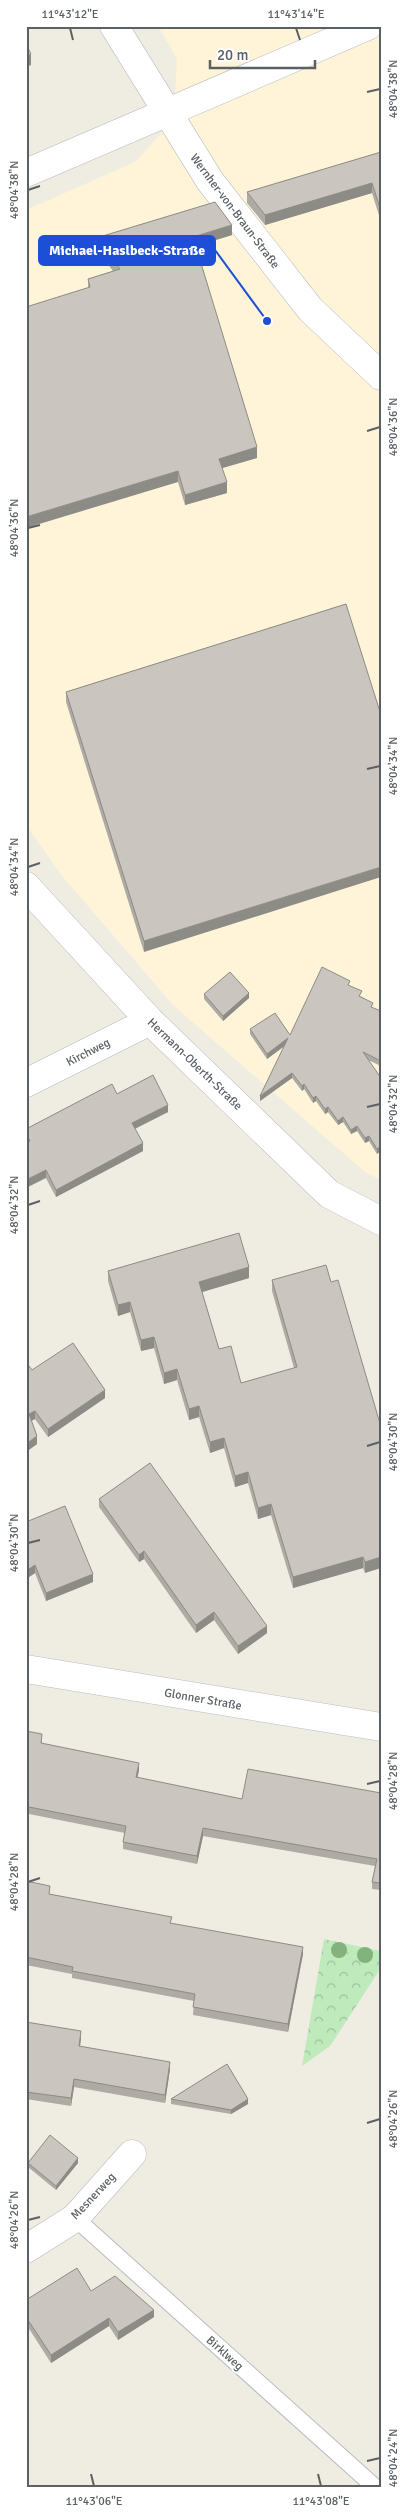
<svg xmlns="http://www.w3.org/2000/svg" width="407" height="2514" font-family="Signika,sans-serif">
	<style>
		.commercial { fill: #fff4d8 }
		.forest { fill: url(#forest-crowns) }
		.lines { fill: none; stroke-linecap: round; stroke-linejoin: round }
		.lane-casing { stroke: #b8bbc0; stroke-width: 18 }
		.street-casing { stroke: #b8bbc0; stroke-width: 29 }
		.secondary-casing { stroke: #b8bdc3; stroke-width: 29 }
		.lane { stroke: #fff; stroke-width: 16 }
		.street { stroke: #fff; stroke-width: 28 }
		.secondary { stroke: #fff; stroke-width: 28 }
		.tree { fill: #83b37d }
		.wall { fill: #aeaaa4 }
		.shaded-wall { fill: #8d8b86 }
		.building { fill: #cac6bf; stroke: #8d8b86 }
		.ticks { fill: none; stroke: #5b6065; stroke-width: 2 }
		.labels { text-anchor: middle; stroke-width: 4; stroke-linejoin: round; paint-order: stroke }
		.street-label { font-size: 12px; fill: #5b6065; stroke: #fff }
		.leader { fill: none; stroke: #1d4ed8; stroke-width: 2 }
		.callout-dot { fill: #1d4ed8; stroke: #fff; stroke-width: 2 }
		.callout { fill: #1d4ed8; stroke: #1d4ed8; stroke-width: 2 }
		.callout-label { font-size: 14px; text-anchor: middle; font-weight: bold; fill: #fff }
		.neatline { fill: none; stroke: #5b6065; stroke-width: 2 }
		.ticks-label { font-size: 12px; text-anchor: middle; fill: #5b6065 }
	</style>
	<defs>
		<pattern id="forest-crowns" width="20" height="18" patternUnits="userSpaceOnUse" patternTransform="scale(1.25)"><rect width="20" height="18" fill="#beeabc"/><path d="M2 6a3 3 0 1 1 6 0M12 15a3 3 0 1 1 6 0" fill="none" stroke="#9dc19c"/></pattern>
	</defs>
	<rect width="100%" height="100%" fill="#efece2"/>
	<path class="commercial" d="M158 26H381V1180L365 1172 174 1006 62 876 26 825V210L135 162 174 120 177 59Z"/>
	<path class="forest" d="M324 1939 380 1951 381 1968 330 2046 302 2066Z"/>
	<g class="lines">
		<defs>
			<path id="lane" d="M75 2218 376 2488"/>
			<path id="street" d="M114 26 210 181 310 309 381 376
				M26 173 368 26
				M26 886 150 1021 329 1194 381 1221
				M26 1083 150 1021
				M26 2249 75 2218 132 2154"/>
			<path id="secondary" d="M26 1669 381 1727"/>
		</defs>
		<use href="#lane" class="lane-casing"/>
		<use href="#street" class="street-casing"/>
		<use href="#secondary" class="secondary-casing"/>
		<use href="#lane" class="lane"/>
		<use href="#street" class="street"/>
		<use href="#secondary" class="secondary"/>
	</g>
	<g class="tree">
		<circle cx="339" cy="1950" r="8"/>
		<circle cx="365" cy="1955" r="8"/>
	</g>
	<path class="wall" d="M381 152V222L372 193 265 225 247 203V192Z
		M232 235 196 246 257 458 222 468 227 493 185 505 178 482 88 288V279L113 271 96 249V238Z
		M346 604 144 952 66 702V692Z
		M350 986 373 1008 381 1011V1066L368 1060 381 1078 377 1154 369 1141 365 1143 357 1131 351 1134 343 1122 338 1125 328 1112 325 1114 316 1101 313 1103 304 1089 302 1091 292 1078 260 1101 285 1046 267 1059 250 1034V1029L290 1035Z
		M204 994 249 998 223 1021 204 999Z
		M117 1094 168 1112 135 1129 143 1151 56 1197 26 1141V1129Z
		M108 1271 249 1278 202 1292 219 1349 241 1383 294 1368 272 1291V1280L331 1282 381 1427 365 1573 363 1568 293 1588 271 1515 258 1519 248 1483 235 1487 224 1448 210 1453 199 1417 189 1420 177 1380 164 1384 154 1348 141 1351 130 1312 118 1316 108 1281Z
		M32 1370 105 1398 48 1437 35 1419 31 1421 37 1444 26 1452Z
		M99 1499 267 1633 238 1654 214 1620 196 1633 144 1559 139 1562 99 1507Z
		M26 1522 93 1582 46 1601 35 1573 26 1579Z
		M26 1731 42 1741V1744L139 1770 137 1778 242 1799 381 1793V1890L372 1889V1882L375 1866 203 1836 197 1864 123 1849V1842L125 1833 29 1814 26 1830Z
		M26 1881 50 1894 172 1924 303 1954 288 2032 193 2015 194 2001 72 1978V1974L26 1965Z
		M26 2022 81 2038 80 2047 170 2069 165 2103 74 2087 71 2106 26 2099Z
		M171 2099 248 2104 231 2114 171 2104Z
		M28 2163H78L56 2190 28 2167Z
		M26 2300 154 2317 118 2340 109 2326 51 2363 26 2324Z"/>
	<path class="shaded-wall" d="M31 54V65L26 67V57Z
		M372 183V193L265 225V215Z
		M232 225V235L193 247V237Z
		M257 447V458L219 469V459Z
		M178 471V482L26 528V517Z
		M227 482V493L185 505V495Z
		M381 867V877L144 952V941Z
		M249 993V998L223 1021V1016Z
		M288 1038V1043L267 1059V1054Z
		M292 1073V1078L260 1101V1096Z
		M304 1084V1089L302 1091V1086Z
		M316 1096V1101L313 1103V1098Z
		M168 1105V1112L132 1130V1123Z
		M328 1107V1112L325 1114V1109Z
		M343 1117V1122L338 1125V1121Z
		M357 1126V1131L351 1134V1130Z
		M369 1136V1141L365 1143V1138Z
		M143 1143V1151L56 1197V1190Z
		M381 1146V1151L377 1154V1149Z
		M46 1170V1178L26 1188V1180Z
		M249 1267V1278L199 1293V1282Z
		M130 1302V1312L118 1316V1305Z
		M154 1337V1348L141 1351V1340Z
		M177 1369V1380L164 1384V1373Z
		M105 1390V1398L48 1437V1429Z
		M199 1406V1417L189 1420V1409Z
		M35 1411V1419L29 1422V1414Z
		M37 1436V1444L26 1452V1444Z
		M224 1438V1448L210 1453V1442Z
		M248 1472V1483L235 1487V1476Z
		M271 1504V1515L258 1519V1508Z
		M144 1551V1559L139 1562V1555Z
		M363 1557V1568L293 1588V1577Z
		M381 1557V1568L365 1573V1562Z
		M35 1565V1573L26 1579V1571Z
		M93 1574V1582L46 1601V1593Z
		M214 1612V1620L196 1633V1625Z
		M267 1626V1633L238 1654V1646Z
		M139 1763V1770L136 1785V1777Z
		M29 1807V1814L26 1830V1822Z
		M203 1828V1836L197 1864V1856Z
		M303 1947V1954L288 2032V2024Z
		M81 2031V2038L79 2054V2046Z
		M170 2062V2069L165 2103V2095Z
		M74 2079V2087L71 2106V2098Z
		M248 2099V2104L231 2114V2110Z
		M78 2158V2163L56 2190V2186Z
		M154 2310V2317L118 2340V2332Z
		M109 2318V2326L51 2363V2355Z"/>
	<path class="building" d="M26 44 31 54 26 57Z
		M381 152V211L372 183 265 215 247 192Z
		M215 202 232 225 193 237 257 447 219 459 227 482 185 495 178 471 26 517V307L90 287 88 279 120 269 96 238Z
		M346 604 381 715V867L144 941 66 692Z
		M322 967 350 981 348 985 362 991 359 996 373 1003 371 1007 381 1011V1061L363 1052 381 1078V1146L377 1149 369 1136 365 1138 357 1126 351 1130 343 1117 338 1121 328 1107 325 1109 316 1096 313 1098 304 1084 302 1086 292 1073 260 1096 288 1038 267 1054 250 1029 275 1013 290 1035Z
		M230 972 249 993 223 1016 204 994Z
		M153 1075 168 1105 132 1123 143 1143 56 1190 46 1170 26 1180V1143L30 1141 26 1134V1129L112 1084 117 1094Z
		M239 1233 249 1267 199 1282 219 1349 231 1346 241 1383 297 1367 272 1280 326 1265 331 1282 338 1280 381 1427V1557L365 1562 363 1557 293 1577 271 1504 258 1508 248 1472 235 1476 224 1438 210 1442 199 1406 189 1409 177 1369 164 1373 154 1337 141 1340 130 1302 118 1305 108 1271Z
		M73 1343 105 1390 48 1429 35 1411 29 1414 37 1436 26 1444V1362L32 1370Z
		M150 1463 267 1626 238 1646 214 1612 196 1625 144 1551 139 1555 99 1499Z
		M65 1506 93 1574 46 1593 35 1565 26 1571V1522Z
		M26 1731 42 1734 41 1743 139 1763 136 1777 242 1799 248 1769 381 1793V1883L372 1882 377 1859 203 1828 197 1856 123 1842 126 1826 29 1807 26 1822Z
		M26 1881 50 1886 49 1894 172 1917 170 1923 303 1947 288 2024 193 2007 195 1994 72 1971 73 1967 26 1957Z
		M26 2022 81 2031 79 2046 170 2062 165 2095 74 2079 71 2098 26 2092Z
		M227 2064 248 2099 231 2110 171 2099Z
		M50 2135 78 2158 56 2186 28 2163Z
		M77 2268 91 2291 115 2276 154 2310 118 2332 109 2318 51 2355 26 2317V2300Z"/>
	<path class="ticks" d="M70 28 73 40M296 28 300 40M367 92 380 89M28 190 40 186M367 431 380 427M28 528 40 525M367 769 380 766M28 867 40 863M367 1107 380 1104M28 1205 40 1201M367 1446 380 1442M28 1543 40 1540M367 1784 380 1781M28 1882 40 1878M367 2123 380 2119M28 2220 40 2217M367 2461 380 2458M91 2474 94 2486M318 2474 321 2486"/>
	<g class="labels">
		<g class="street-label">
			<text transform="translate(235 211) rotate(53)" y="4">Wernher-von-Braun-Straße</text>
			<text transform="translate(88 1052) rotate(-27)" y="4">Kirchweg</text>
			<text transform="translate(195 1064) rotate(44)" y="4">Hermann-Oberth-Straße</text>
			<text transform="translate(203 1699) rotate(10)" y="4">Glonner Straße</text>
			<text transform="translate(93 2196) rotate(-47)" y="4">Mesnerweg</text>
			<text transform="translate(225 2353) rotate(42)" y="4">Birklweg</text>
		</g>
	</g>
	<path class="leader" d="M267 321L215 250"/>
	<circle class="callout-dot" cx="267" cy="321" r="5"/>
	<rect class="callout" x="39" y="236" width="176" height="29" rx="5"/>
	<g class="callout-label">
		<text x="127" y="255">Michael-Haslbeck-Straße</text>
	</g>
	<rect width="407" height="2514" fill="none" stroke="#ffffff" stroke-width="55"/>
	<path d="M210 60v8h105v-8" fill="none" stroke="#5b6065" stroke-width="2.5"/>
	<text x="217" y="60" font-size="15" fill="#5b6065" stroke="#ffffff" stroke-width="4" paint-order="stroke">20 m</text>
	<rect x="28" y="28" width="352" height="2458" class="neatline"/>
	<g class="ticks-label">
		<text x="70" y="18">11°43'12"E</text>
		<text x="296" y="18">11°43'14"E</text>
		<text transform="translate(393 89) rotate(-90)" y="4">48°04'38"N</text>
		<text transform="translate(14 190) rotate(-90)" y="4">48°04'38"N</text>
		<text transform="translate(393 427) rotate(-90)" y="4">48°04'36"N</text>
		<text transform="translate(14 528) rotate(-90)" y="4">48°04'36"N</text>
		<text transform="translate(393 766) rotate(-90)" y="4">48°04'34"N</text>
		<text transform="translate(14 867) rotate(-90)" y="4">48°04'34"N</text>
		<text transform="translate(393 1104) rotate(-90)" y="4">48°04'32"N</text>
		<text transform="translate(14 1205) rotate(-90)" y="4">48°04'32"N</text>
		<text transform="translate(393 1442) rotate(-90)" y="4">48°04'30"N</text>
		<text transform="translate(14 1543) rotate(-90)" y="4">48°04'30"N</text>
		<text transform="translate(393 1781) rotate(-90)" y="4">48°04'28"N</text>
		<text transform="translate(14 1882) rotate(-90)" y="4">48°04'28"N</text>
		<text transform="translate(393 2119) rotate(-90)" y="4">48°04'26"N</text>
		<text transform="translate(14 2220) rotate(-90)" y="4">48°04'26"N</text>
		<text transform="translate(393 2458) rotate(-90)" y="4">48°04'24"N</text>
		<text x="94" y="2505">11°43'06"E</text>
		<text x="321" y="2505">11°43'08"E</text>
	</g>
</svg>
